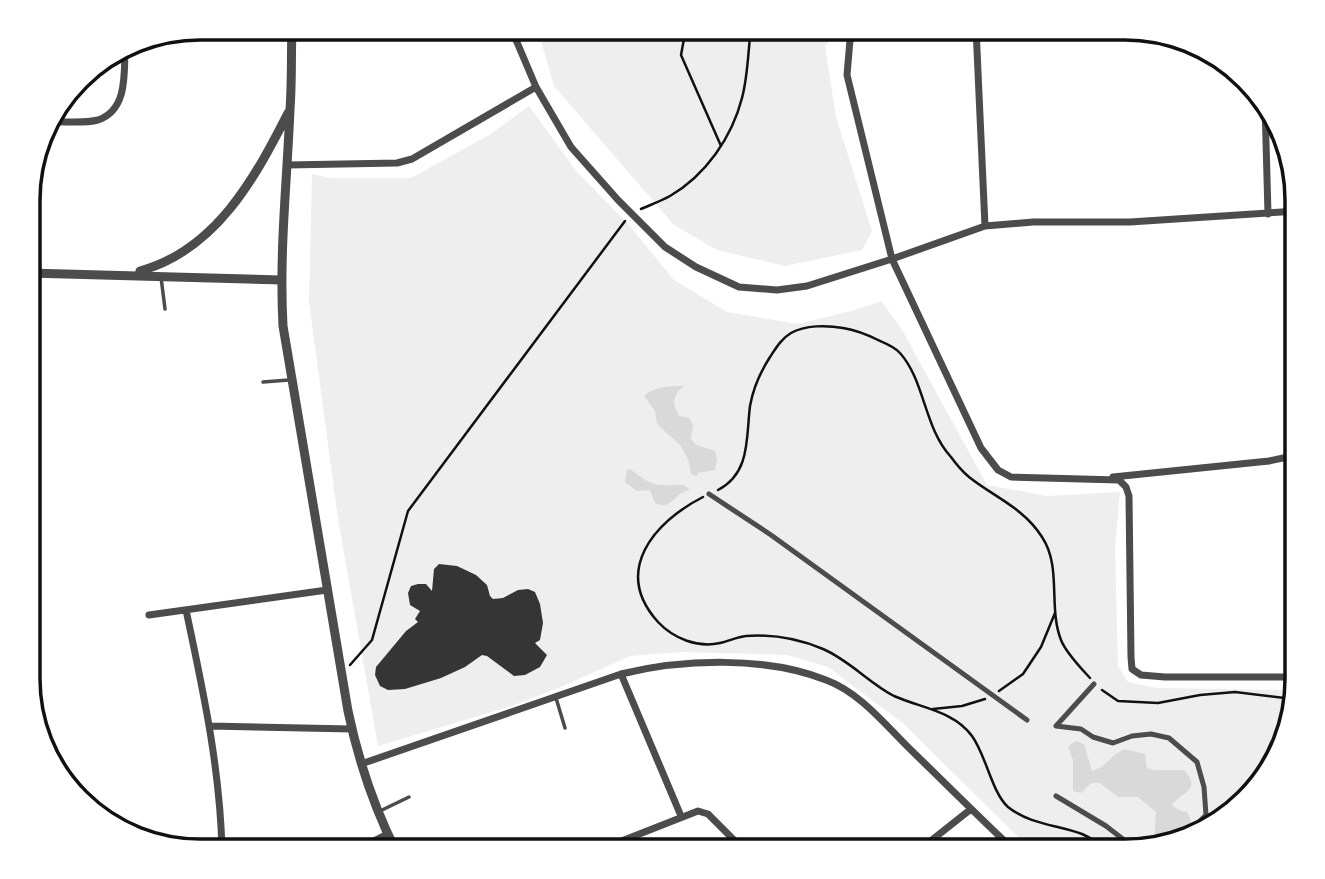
<svg xmlns="http://www.w3.org/2000/svg" width="1325" height="879" font-family="Inter,sans-serif">
	<style>
		.green { fill: #eee }
		.water { fill: #d9d9d9 }
		.building { fill: #353535 }
		.lines { fill: none; stroke-linecap: round; stroke-linejoin: round }
		.path { stroke: #111; stroke-width: 2.5 }
		.service { stroke: #4c4c4c; stroke-width: 3.5 }
		.pedestrian { stroke: #4c4c4c; stroke-width: 5 }
		.minor { stroke: #4c4c4c; stroke-width: 7 }
		.tertiary { stroke: #4c4c4c; stroke-width: 9 }
		.rim { fill: none; stroke: #111; stroke-width: 3.5 }
	</style>
	<rect width="100%" height="100%" fill="#fff"/>
	<path class="green" d="M537 28H841L825 46 836 117 872 231 862 250 785 266 717 250 674 225 554 86Z
		M529 106 577 172 628 224 674 280 727 312 798 324 855 310 881 301 901 328 987 485 1047 496 1120 492 1115 547 1118 666 1128 682 1157 688 1297 690 1268 775 1211 828 1136 851H1032L905 725 828 667 787 655 681 652 630 656 563 686 512 706 378 746 338 519 309 302 312 174 329 178H411L489 135Z"/>
	<path class="water" d="M684 386C672 396 672 403 679 416L689 418 693 425 691 439 696 445 715 451 717 460 715 470 698 473 697 476 691 474 688 459 681 446 657 424 655 411 644 396C655 386 670 386 684 386Z
		M630 469C655 488 654 485 684 485L690 490C673 493 673 511 655 503L650 490 637 491 625 482 627 470Z
		M1076 741 1084 744 1092 771C1106 767 1111 755 1124 749L1145 754 1147 768 1153 770H1184C1202 790 1183 791 1172 805L1179 810 1187 812 1190 818 1192 834 1154 845 1156 812 1138 797H1118L1100 783H1091L1081 793 1073 791V760L1068 746Z"/>
	<path class="building" d="M1292 172 1297 195 1289 196 1284 174Z
		M439 564 457 566 476 575 487 585 490 596 493 599 503 598 518 590 528 589 535 592 540 604 543 623 540 640 535 643 547 655 540 667 525 675 514 676 487 656 482 655 465 667 441 678 405 689 388 690 380 686 375 675 376 667 406 631 418 622 415 619 420 611 410 605 408 593 411 586 418 584H426L432 591 434 569Z"/>
	<g class="lines">
		<path class="path" d="M686 28 681 55 721 146
			M641 209C650 205 661 201 670 196 706 175 732 137 742 98 748 76 748 51 751 28
			M718 490C751 473 746 437 750 406 753 389 761 371 770 357 776 348 781 339 791 333 805 325 827 325 843 328 855 330 866 334 878 340 885 343 895 347 900 353 925 381 924 428 951 457 956 464 962 471 969 477 994 497 1024 508 1042 537 1062 567 1048 607 1061 640 1066 653 1080 667 1090 678
			M703 497C654 522 612 571 658 622 674 639 698 648 720 643 729 641 737 637 746 636 773 634 799 639 823 649 849 660 869 683 894 696 921 708 954 711 972 736 986 755 992 793 1008 807 1029 824 1057 825 1082 834 1091 838 1100 844 1109 851
			M350 665 372 640 408 511 625 221
			M1102 690 1118 701 1158 703 1200 695 1235 692 1293 699
			M999 691 1023 674 1041 647 1055 613
			M933 709 962 706 985 699"/>
		<path class="service" d="M161 277 165 309
			M263 382 289 380
			M556 698 565 728
			M380 811 409 797"/>
		<path class="pedestrian" d="M709 494 771 535 1027 720
			M1094 684 1056 726 1081 729 1093 737 1113 743 1132 736 1151 734 1169 738 1197 762 1204 787 1206 815 1219 821
			M1056 796 1106 826 1137 850
			M1185 836 1206 815"/>
		<path class="minor" d="M511 28 536 87 571 147 618 200 665 247 696 267 739 287 777 290 807 286 892 259 985 226 1033 222H1130L1297 211
			M865 28 850 40 847 75 892 259 981 448 998 470 1011 477 1119 480 1126 487 1129 496 1131 657 1132 669 1141 675 1165 677H1297
			M976 28 985 226
			M1265 105 1268 214
			M47 122C63 121 83 124 98 120 128 110 124 73 125 47
			M287 165 397 163 412 159 536 87
			M1113 477 1269 461 1297 455
			M186 610C203 690 220 768 222 850L358 849 388 834
			M149 615 327 590
			M621 674 681 816
			M210 726 352 729
			M361 764 621 674C683 659 766 656 826 680 861 693 886 726 912 751 946 784 980 818 1015 851
			M596 851 698 811 708 814 745 851
			M918 851 971 809"/>
		<path class="tertiary" d="M292 28C291 55 292 82 290 109 287 182 279 253 283 326L348 711C358 759 374 807 396 851
			M140 271C216 250 255 178 288 113
			M29 273 281 280"/>
	</g>
	<path d="M0 0H1325V879H0ZM200 40H1125A160 160 0 0 1 1285 200V679A160 160 0 0 1 1125 839H200A160 160 0 0 1 40 679V200A160 160 0 0 1 200 40Z" fill="#fff" fill-rule="evenodd"/>
	<path class="rim" d="M200 40H1125A160 160 0 0 1 1285 200V679A160 160 0 0 1 1125 839H200A160 160 0 0 1 40 679V200A160 160 0 0 1 200 40Z"/>
</svg>
